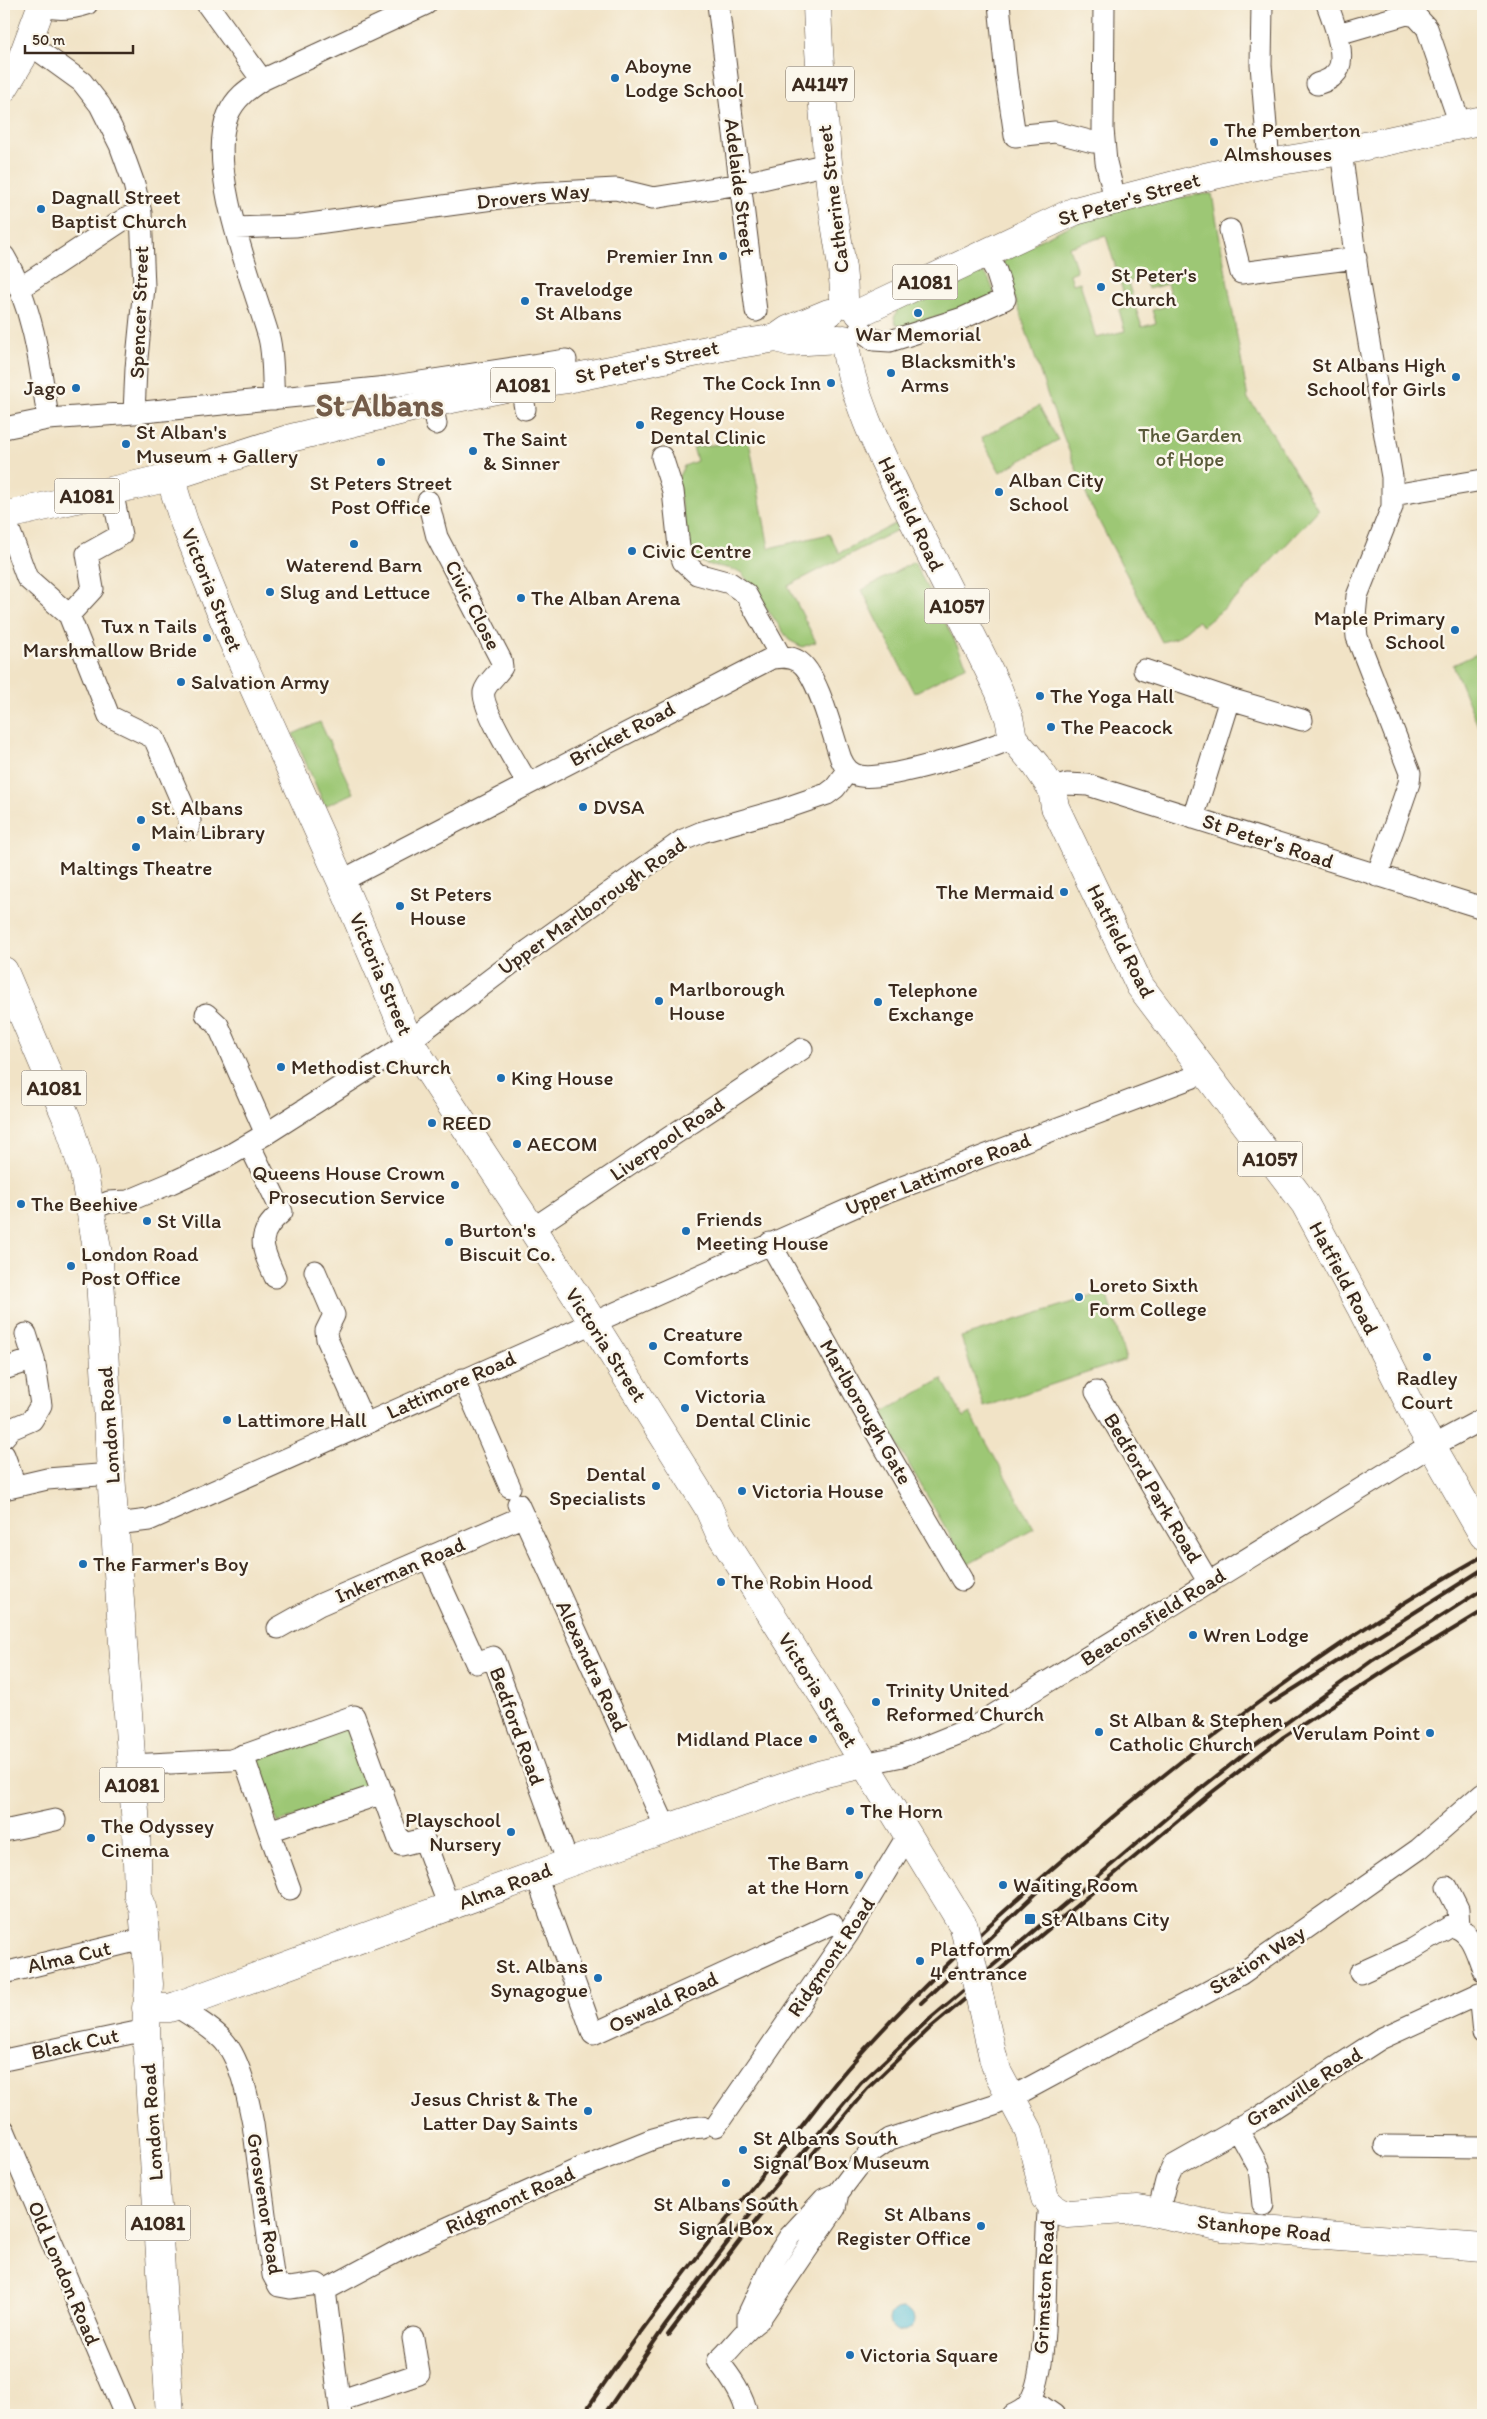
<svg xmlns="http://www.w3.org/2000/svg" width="1487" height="2419" font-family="Itim,sans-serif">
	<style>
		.green { fill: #9dc774; stroke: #6c7849; fill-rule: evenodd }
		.water { fill: #59bfd6; stroke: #4a747a }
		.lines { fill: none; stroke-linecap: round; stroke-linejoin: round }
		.minor-casing { stroke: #564637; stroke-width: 23 }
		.major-casing { stroke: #564637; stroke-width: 29 }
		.minor { stroke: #fff; stroke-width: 21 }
		.major { stroke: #fff; stroke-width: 28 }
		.rail { stroke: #3b2a1e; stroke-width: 4 }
		.major-bridge-casing { stroke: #564637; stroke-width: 29; stroke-linecap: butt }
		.major-bridge { stroke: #fff; stroke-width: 28 }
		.poi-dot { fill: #1f6fb2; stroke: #fbf7ec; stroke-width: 2 }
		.labels { text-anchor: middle; stroke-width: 5; stroke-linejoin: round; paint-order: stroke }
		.shield { fill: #fbf7ec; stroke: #75685c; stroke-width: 1 }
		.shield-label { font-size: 20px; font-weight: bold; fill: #3b2a1e }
		.poi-label { font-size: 21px; fill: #3b2a1e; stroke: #fbf7ec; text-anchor: start }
		.street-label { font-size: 21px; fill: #3b2a1e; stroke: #fbf7ec }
		.park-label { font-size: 21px; fill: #585938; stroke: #fbf7ec }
		.town-label { font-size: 31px; font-weight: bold; fill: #745c49; stroke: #fbf7ec }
	</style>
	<rect width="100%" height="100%" fill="#fbf7ec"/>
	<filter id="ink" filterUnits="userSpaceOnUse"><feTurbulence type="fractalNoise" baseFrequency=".02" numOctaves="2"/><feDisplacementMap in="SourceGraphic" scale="10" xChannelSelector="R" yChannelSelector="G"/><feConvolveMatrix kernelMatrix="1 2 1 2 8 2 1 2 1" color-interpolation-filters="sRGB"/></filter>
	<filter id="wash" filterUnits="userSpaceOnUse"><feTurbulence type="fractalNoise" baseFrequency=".0096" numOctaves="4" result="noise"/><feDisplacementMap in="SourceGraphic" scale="20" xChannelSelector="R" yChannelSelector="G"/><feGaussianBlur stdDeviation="1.12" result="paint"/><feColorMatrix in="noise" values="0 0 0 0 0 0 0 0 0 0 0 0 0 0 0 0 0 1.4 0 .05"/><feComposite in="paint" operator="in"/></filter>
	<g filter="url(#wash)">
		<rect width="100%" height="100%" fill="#f1e3c6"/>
		<path class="green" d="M1202 194H1212L1248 399 1263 418 1318 510 1240 595 1203 626 1197 621 1178 637 1162 642 1090 504 1051 405 1003 262C1039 238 1080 219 1122 208 1148 202 1175 199 1202 194ZM1106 236 1125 298 1132 296 1128 282 1144 277 1148 289 1167 284 1173 304 1152 310 1156 323 1142 327 1135 306 1119 310 1125 331 1096 338 1080 282 1073 284 1070 274 1077 271 1069 247Z
			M977 270C989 273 990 282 994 292L990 301 902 327 896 324 894 318 897 311 896 307Z
			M1039 406 1058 440 1000 472 981 438Z
			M749 441 769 548 829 534 839 553 897 523 899 529 788 586 816 642 802 647 789 640 742 573C723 563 699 570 690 551L677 480 684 466 697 461 693 447Z
			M914 562 967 665 914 693 862 590Z
			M1483 651V723L1478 726 1453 665Z
			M320 722 353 793 325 806 293 734Z
			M1106 1292 1126 1360 984 1407 961 1337Z
			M942 1379 963 1417 970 1413 1034 1528 967 1565 880 1414Z
			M347 1724 370 1791 277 1823 254 1756Z"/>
		<path class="water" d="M890 2320a12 12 0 1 1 24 0a12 12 0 1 1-24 0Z"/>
	</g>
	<g filter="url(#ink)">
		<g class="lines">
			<defs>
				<path id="minor" d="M207 4 262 80
					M718 4 756 311
					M999 4 1006 75 1015 136 1055 132 1093 142H1103
					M1104 4 1103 129 1106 162 1115 199
					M1262 4 1261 65 1269 163
					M42 6C57 10 72 9 87 4
					M1338 34 1407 14 1416 16 1427 28 1461 127
					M28 43 82 82 100 105 120 145 134 184 141 213 144 287 136 368 134 413
					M1317 84C1323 82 1330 80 1334 75 1350 62 1333 20 1327 4
					M1341 151 1359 284 1392 477V507L1357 596 1355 616 1357 637 1410 773 1409 783 1377 876
					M236 228 295 226 538 193 616 189 653 198 740 184 828 164
					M1230 230 1241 273 1356 258
					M4 256C33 306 40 362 48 419
					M20 288 126 218 141 213
					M860 329 874 340 890 341 963 318 1005 299 996 271 986 253
					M521 385 525 409
					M274 399C272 378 274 353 268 334 252 280 206 167 228 115 235 98 248 89 262 80L426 4
					M432 403 436 424
					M4 428 48 419 134 413 387 387 566 360
					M662 457 673 491 679 547 683 561 697 574 730 583 746 594 781 657
					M1393 495 1483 480
					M428 501 437 537 501 660 502 667C497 675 486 683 484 692 481 707 519 768 528 784
					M4 516 27 578 69 615 109 716 154 738 190 821 188 829
					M69 615 93 589 87 554 121 535 112 490
					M1144 670 1230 699 1302 720
					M1052 789 1067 784 1088 785 1483 908
					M1193 818 1230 699
					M341 881 772 658C781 657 790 656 798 661 818 672 833 737 841 759 845 768 850 774 860 776 885 781 987 750 1013 738
					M206 1014 218 1025 266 1134
					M249 1144 282 1212C254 1235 262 1248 275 1277
					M91 1209 109 1202 128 1201 171 1183 225 1158 266 1134 395 1052 529 950 683 840 702 832 783 809 827 794 835 788 848 771
					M532 1229 802 1049
					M770 1243 885 1448 962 1580
					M315 1271 334 1315 326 1331 327 1339 365 1424
					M4 1369 34 1359
					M463 1379 510 1487
					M1096 1392 1209 1583
					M4 1437 11 1429 32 1420 41 1405 34 1359 26 1334
					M4 1455 15 1485
					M4 1489 47 1479 111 1474
					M518 1504 666 1828
					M116 1524 149 1520 881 1195 1191 1078 1203 1069
					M429 1559 476 1663 493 1657 568 1863
					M278 1628 319 1605 524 1516
					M243 1755 269 1831 383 1793
					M864 1764 902 1756 974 1727 1419 1453 1483 1419
					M130 1765 231 1760 354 1716 401 1845 424 1839 449 1907
					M4 1831 55 1820
					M269 1831 290 1889
					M536 1875 593 2034 832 1924
					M1447 1887 1458 1909 1459 1928
					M4 1973 135 1941
					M1360 1973 1413 1949 1451 1926C1472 1930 1476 1953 1483 1970
					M1479 1993 1483 2033
					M176 2006C191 2016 208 2025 221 2038 240 2056 248 2098 253 2124L273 2275 279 2286 290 2288 317 2284 325 2290 341 2415
					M4 2060 146 2030
					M716 2126 848 1934 908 1835
					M1237 2128 1259 2168 1263 2205
					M4 2130 125 2415
					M1385 2146 1483 2147
					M1158 2213 1166 2181 1173 2166 1258 2118 1380 2039 1483 1992
					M325 2290 407 2246 581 2168 653 2139 692 2128 702 2127
					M748 2328V2315L773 2262 790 2236 824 2199 838 2193
					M1031 2399 1054 2415
					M339 2401 419 2374 413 2338
					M747 2415C744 2395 730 2376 718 2361 733 2348 743 2331 759 2320L835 2208 838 2193 857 2168 870 2153 890 2139 994 2105 1012 2097 1241 1974 1419 1849 1483 1793
					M1013 2415C1017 2413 1022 2411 1026 2407 1053 2377 1042 2249 1049 2204"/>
				<path id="major" d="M817 4C819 70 825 136 832 202 836 236 845 270 844 304
					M4 88 22 58 42 4
					M859 313 1075 211 1205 177 1269 163 1347 150 1483 120
					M778 337 788 330 829 313
					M844 339C853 404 885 462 913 520 942 577 971 633 999 691L1009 718 1013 738 1036 765 1052 789 1055 807 1140 986 1305 1204 1360 1306 1421 1427 1483 1535
					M170 477 184 522 230 635 341 881 409 1041 580 1302 708 1507 719 1532 822 1694 964 1927
					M4 516 170 477 291 438 432 403 521 385 567 379 727 346 777 338 790 342 839 339
					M4 971 67 1119 84 1173 99 1260 111 1474 136 1826 138 1896 143 1908 149 1984 146 2030 170 2415
					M146 2008H169L176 2006 568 1863 822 1774 864 1764
					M993 2057 998 2073 1029 2131 1045 2198C1051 2207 1058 2212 1068 2214L1138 2209 1223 2227 1483 2247"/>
			</defs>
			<use href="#minor" class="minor-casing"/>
			<use href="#major" class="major-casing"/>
			<use href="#minor" class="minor"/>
			<use href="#major" class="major"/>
			<path class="rail" d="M1270 1704 1483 1569
				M921 2003 1046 1884
				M805 2163 867 2089 928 2030 1211 1793 1282 1738 1396 1664 1483 1611
				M668 2335 741 2239 774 2199
				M583 2415C643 2324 711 2238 780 2153 803 2126 824 2096 847 2069 914 1992 992 1921 1069 1854 1198 1743 1335 1639 1483 1556
				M604 2415 665 2326 734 2234 861 2083 923 2025 1204 1786 1253 1747 1373 1660 1483 1589"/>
			<defs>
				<path id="major-bridge" d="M964 1927 993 2057"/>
			</defs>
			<use href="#major-bridge" class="major-bridge-casing"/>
			<use href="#major-bridge" class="major-bridge"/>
		</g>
	</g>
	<g class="poi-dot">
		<circle cx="615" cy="78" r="5"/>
		<circle cx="1214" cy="142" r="5"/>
		<circle cx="41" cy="209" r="5"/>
		<circle cx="723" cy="256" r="5"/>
		<circle cx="1101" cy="287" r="5"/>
		<circle cx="525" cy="301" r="5"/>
		<circle cx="918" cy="313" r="5"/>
		<circle cx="891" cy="373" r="5"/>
		<circle cx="1456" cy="377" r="5"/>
		<circle cx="831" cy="383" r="5"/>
		<circle cx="76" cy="388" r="5"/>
		<circle cx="640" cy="425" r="5"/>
		<circle cx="126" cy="444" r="5"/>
		<circle cx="473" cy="451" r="5"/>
		<circle cx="381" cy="462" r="5"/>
		<circle cx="999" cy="492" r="5"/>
		<circle cx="354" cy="544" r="5"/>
		<circle cx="632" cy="551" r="5"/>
		<circle cx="270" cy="592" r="5"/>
		<circle cx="521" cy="598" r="5"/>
		<circle cx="1455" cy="630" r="5"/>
		<circle cx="207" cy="638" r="5"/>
		<circle cx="181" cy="682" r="5"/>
		<circle cx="1040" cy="696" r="5"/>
		<circle cx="1051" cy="727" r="5"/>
		<circle cx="583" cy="807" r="5"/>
		<circle cx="141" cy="820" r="5"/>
		<circle cx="136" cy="847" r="5"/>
		<circle cx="1064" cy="892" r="5"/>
		<circle cx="400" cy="906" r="5"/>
		<circle cx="659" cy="1001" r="5"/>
		<circle cx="878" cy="1002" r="5"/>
		<circle cx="281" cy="1067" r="5"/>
		<circle cx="501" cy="1078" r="5"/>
		<circle cx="432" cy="1123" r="5"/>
		<circle cx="517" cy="1144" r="5"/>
		<circle cx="455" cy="1185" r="5"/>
		<circle cx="21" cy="1204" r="5"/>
		<circle cx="147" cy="1221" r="5"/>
		<circle cx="686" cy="1231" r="5"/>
		<circle cx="449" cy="1242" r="5"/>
		<circle cx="71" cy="1266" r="5"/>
		<circle cx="1079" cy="1297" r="5"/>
		<circle cx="653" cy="1346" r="5"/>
		<circle cx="1427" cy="1357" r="5"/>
		<circle cx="685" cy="1408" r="5"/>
		<circle cx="227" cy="1420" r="5"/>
		<circle cx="656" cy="1486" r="5"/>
		<circle cx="742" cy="1491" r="5"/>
		<circle cx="83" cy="1564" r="5"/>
		<circle cx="721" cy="1582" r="5"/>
		<circle cx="1193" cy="1635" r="5"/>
		<circle cx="876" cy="1702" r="5"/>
		<circle cx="1099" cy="1732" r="5"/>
		<circle cx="1430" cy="1733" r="5"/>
		<circle cx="813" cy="1739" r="5"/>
		<circle cx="850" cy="1811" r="5"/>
		<circle cx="511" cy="1832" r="5"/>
		<circle cx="91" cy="1838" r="5"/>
		<circle cx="859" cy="1875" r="5"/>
		<circle cx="1003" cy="1885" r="5"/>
		<rect x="1024" y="1913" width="12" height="12" rx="2.5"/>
		<circle cx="920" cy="1961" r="5"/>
		<circle cx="598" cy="1978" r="5"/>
		<circle cx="588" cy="2111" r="5"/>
		<circle cx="743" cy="2150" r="5"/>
		<circle cx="726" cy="2183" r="5"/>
		<circle cx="981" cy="2226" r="5"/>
		<circle cx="850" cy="2355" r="5"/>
	</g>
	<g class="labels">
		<g class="shield">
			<rect x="786" y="66.5" width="68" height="35" rx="4"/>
			<rect x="892.5" y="264.5" width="65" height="35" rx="4"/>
			<rect x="490.5" y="367.5" width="65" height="35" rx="4"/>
			<rect x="54.5" y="478.5" width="65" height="35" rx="4"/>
			<rect x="924.5" y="588.5" width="65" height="35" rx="4"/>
			<rect x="21.5" y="1070.5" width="65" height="35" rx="4"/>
			<rect x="1237.5" y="1141.5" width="65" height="35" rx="4"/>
			<rect x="99.5" y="1767.5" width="65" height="35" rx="4"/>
			<rect x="125.5" y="2205.5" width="65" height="35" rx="4"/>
		</g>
		<g class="shield-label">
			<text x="820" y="91">A4147</text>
			<text x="925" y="289">A1081</text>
			<text x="523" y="392">A1081</text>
			<text x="87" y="503">A1081</text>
			<text x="957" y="613">A1057</text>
			<text x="54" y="1095">A1081</text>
			<text x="1270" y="1166">A1057</text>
			<text x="132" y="1792">A1081</text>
			<text x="158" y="2230">A1081</text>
		</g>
		<g class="poi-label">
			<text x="625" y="73">Aboyne<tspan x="625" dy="24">Lodge School</tspan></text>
			<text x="1224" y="137">The Pemberton<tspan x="1224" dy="24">Almshouses</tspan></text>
			<text x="51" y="204">Dagnall Street<tspan x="51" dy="24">Baptist Church</tspan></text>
			<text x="713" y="263" text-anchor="end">Premier Inn</text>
			<text x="1111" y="282">St Peter's<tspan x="1111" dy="24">Church</tspan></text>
			<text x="535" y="296">Travelodge<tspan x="535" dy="24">St Albans</tspan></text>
			<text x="918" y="341" text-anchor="middle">War Memorial</text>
			<text x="901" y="368">Blacksmith's<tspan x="901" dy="24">Arms</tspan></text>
			<text x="1446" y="372" text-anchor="end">St Albans High<tspan x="1446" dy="24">School for Girls</tspan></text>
			<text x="821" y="390" text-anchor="end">The Cock Inn</text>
			<text x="66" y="395" text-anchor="end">Jago</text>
			<text x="650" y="420">Regency House<tspan x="650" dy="24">Dental Clinic</tspan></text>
			<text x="136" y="439">St Alban's<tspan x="136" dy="24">Museum + Gallery</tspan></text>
			<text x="483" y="446">The Saint<tspan x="483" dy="24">&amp; Sinner</tspan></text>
			<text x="1009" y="487">Alban City<tspan x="1009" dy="24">School</tspan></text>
			<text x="381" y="490" text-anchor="middle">St Peters Street<tspan x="381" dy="24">Post Office</tspan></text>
			<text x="642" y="558">Civic Centre</text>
			<text x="354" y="572" text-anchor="middle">Waterend Barn</text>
			<text x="280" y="599">Slug and Lettuce</text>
			<text x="531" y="605">The Alban Arena</text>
			<text x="1445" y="625" text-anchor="end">Maple Primary<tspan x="1445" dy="24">School</tspan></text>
			<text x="197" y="633" text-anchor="end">Tux n Tails<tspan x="197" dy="24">Marshmallow Bride</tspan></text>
			<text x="191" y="689">Salvation Army</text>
			<text x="1050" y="703">The Yoga Hall</text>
			<text x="1061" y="734">The Peacock</text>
			<text x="593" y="814">DVSA</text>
			<text x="151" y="815">St. Albans<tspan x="151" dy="24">Main Library</tspan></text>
			<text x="136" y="875" text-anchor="middle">Maltings Theatre</text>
			<text x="1054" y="899" text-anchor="end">The Mermaid</text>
			<text x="410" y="901">St Peters<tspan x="410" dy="24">House</tspan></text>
			<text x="669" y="996">Marlborough<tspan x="669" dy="24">House</tspan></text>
			<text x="888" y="997">Telephone<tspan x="888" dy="24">Exchange</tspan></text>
			<text x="291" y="1074">Methodist Church</text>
			<text x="511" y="1085">King House</text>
			<text x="442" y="1130">REED</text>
			<text x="527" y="1151">AECOM</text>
			<text x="445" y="1180" text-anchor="end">Queens House Crown<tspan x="445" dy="24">Prosecution Service</tspan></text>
			<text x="31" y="1211">The Beehive</text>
			<text x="696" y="1226">Friends<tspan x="696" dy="24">Meeting House</tspan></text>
			<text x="157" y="1228">St Villa</text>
			<text x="459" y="1237">Burton's<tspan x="459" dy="24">Biscuit Co.</tspan></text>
			<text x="81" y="1261">London Road<tspan x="81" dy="24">Post Office</tspan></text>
			<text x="1089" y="1292">Loreto Sixth<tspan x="1089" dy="24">Form College</tspan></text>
			<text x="663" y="1341">Creature<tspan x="663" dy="24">Comforts</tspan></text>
			<text x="1427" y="1385" text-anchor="middle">Radley<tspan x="1427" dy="24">Court</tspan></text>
			<text x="695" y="1403">Victoria<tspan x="695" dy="24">Dental Clinic</tspan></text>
			<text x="237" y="1427">Lattimore Hall</text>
			<text x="646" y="1481" text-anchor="end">Dental<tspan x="646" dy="24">Specialists</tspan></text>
			<text x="752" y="1498">Victoria House</text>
			<text x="93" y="1571">The Farmer's Boy</text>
			<text x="731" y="1589">The Robin Hood</text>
			<text x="1203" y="1642">Wren Lodge</text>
			<text x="886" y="1697">Trinity United<tspan x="886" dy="24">Reformed Church</tspan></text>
			<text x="1109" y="1727">St Alban &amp; Stephen<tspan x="1109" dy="24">Catholic Church</tspan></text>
			<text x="1420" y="1740" text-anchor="end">Verulam Point</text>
			<text x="803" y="1746" text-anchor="end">Midland Place</text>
			<text x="860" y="1818">The Horn</text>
			<text x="501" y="1827" text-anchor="end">Playschool<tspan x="501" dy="24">Nursery</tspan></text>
			<text x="101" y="1833">The Odyssey<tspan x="101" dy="24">Cinema</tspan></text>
			<text x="849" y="1870" text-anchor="end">The Barn<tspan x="849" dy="24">at the Horn</tspan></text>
			<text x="1013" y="1892">Waiting Room</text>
			<text x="1041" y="1926">St Albans City</text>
			<text x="930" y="1956">Platform<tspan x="930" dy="24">4 entrance</tspan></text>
			<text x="588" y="1973" text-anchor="end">St. Albans<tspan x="588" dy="24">Synagogue</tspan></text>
			<text x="578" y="2106" text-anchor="end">Jesus Christ &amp; The<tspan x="578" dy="24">Latter Day Saints</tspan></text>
			<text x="753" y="2145">St Albans South<tspan x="753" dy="24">Signal Box Museum</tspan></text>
			<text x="726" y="2211" text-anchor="middle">St Albans South<tspan x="726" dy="24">Signal Box</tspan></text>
			<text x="971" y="2221" text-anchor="end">St Albans<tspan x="971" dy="24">Register Office</tspan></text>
			<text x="860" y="2362">Victoria Square</text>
		</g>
		<g class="street-label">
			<text transform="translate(740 187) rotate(83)" y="7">Adelaide Street</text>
			<text transform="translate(533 196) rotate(-6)" y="7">Drovers Way</text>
			<text transform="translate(833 199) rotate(-97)" y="7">Catherine Street</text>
			<text transform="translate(1129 199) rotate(-16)" y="7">St Peter's Street</text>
			<text transform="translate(139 312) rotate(-88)" y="7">Spencer Street</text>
			<text transform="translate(647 362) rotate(-12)" y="7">St Peter's Street</text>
			<text transform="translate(911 514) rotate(64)" y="7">Hatfield Road</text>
			<text transform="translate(212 590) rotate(68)" y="7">Victoria Street</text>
			<text transform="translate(473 605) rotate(63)" y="7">Civic Close</text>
			<text transform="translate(622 734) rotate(-28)" y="7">Bricket Road</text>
			<text transform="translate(1268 841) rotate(18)" y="7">St Peter's Road</text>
			<text transform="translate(592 906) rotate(-35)" y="7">Upper Marlborough Road</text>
			<text transform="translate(1121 941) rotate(63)" y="7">Hatfield Road</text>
			<text transform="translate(381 974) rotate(67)" y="7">Victoria Street</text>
			<text transform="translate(667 1139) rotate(-34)" y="7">Liverpool Road</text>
			<text transform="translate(938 1174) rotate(-21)" y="7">Upper Lattimore Road</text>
			<text transform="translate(1344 1278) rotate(62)" y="7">Hatfield Road</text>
			<text transform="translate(606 1345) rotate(57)" y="7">Victoria Street</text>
			<text transform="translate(451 1385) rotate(-24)" y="7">Lattimore Road</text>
			<text transform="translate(866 1412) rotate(60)" y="7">Marlborough Gate</text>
			<text transform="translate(109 1425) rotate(-94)" y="7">London Road</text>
			<text transform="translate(1153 1488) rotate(59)" y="7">Bedford Park Road</text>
			<text transform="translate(400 1570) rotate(-23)" y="7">Inkerman Road</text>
			<text transform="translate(1153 1617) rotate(-32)" y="7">Beaconsfield Road</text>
			<text transform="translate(592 1666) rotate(65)" y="7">Alexandra Road</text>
			<text transform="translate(818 1690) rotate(58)" y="7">Victoria Street</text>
			<text transform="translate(517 1726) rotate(70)" y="7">Bedford Road</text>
			<text transform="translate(505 1886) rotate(-21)" y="7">Alma Road</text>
			<text transform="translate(69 1957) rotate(-13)" y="7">Alma Cut</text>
			<text transform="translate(831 1957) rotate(-56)" y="7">Ridgmont Road</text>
			<text transform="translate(1257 1960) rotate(-33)" y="7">Station Way</text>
			<text transform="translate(663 2002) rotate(-25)" y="7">Oswald Road</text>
			<text transform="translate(75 2044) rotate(-12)" y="7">Black Cut</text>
			<text transform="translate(1304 2087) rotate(-32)" y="7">Granville Road</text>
			<text transform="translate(152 2122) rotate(-94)" y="7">London Road</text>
			<text transform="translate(510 2200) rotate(-24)" y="7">Ridgmont Road</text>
			<text transform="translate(265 2204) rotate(81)" y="7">Grosvenor Road</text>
			<text transform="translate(1264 2228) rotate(6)" y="7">Stanhope Road</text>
			<text transform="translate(64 2273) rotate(67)" y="7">Old London Road</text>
			<text transform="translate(1044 2287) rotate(-87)" y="7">Grimston Road</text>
		</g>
		<g class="park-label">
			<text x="1190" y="442">The Garden<tspan x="1190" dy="24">of Hope</tspan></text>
		</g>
		<g class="town-label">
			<text x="380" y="416">St Albans</text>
		</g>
	</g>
	<rect width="1487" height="2419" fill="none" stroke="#fbf7ec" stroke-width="20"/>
	<path d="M25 45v8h108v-8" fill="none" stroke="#3b2a1e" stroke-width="2.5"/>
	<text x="32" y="45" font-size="15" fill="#3b2a1e" stroke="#fbf7ec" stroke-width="4" paint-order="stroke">50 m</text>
</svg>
